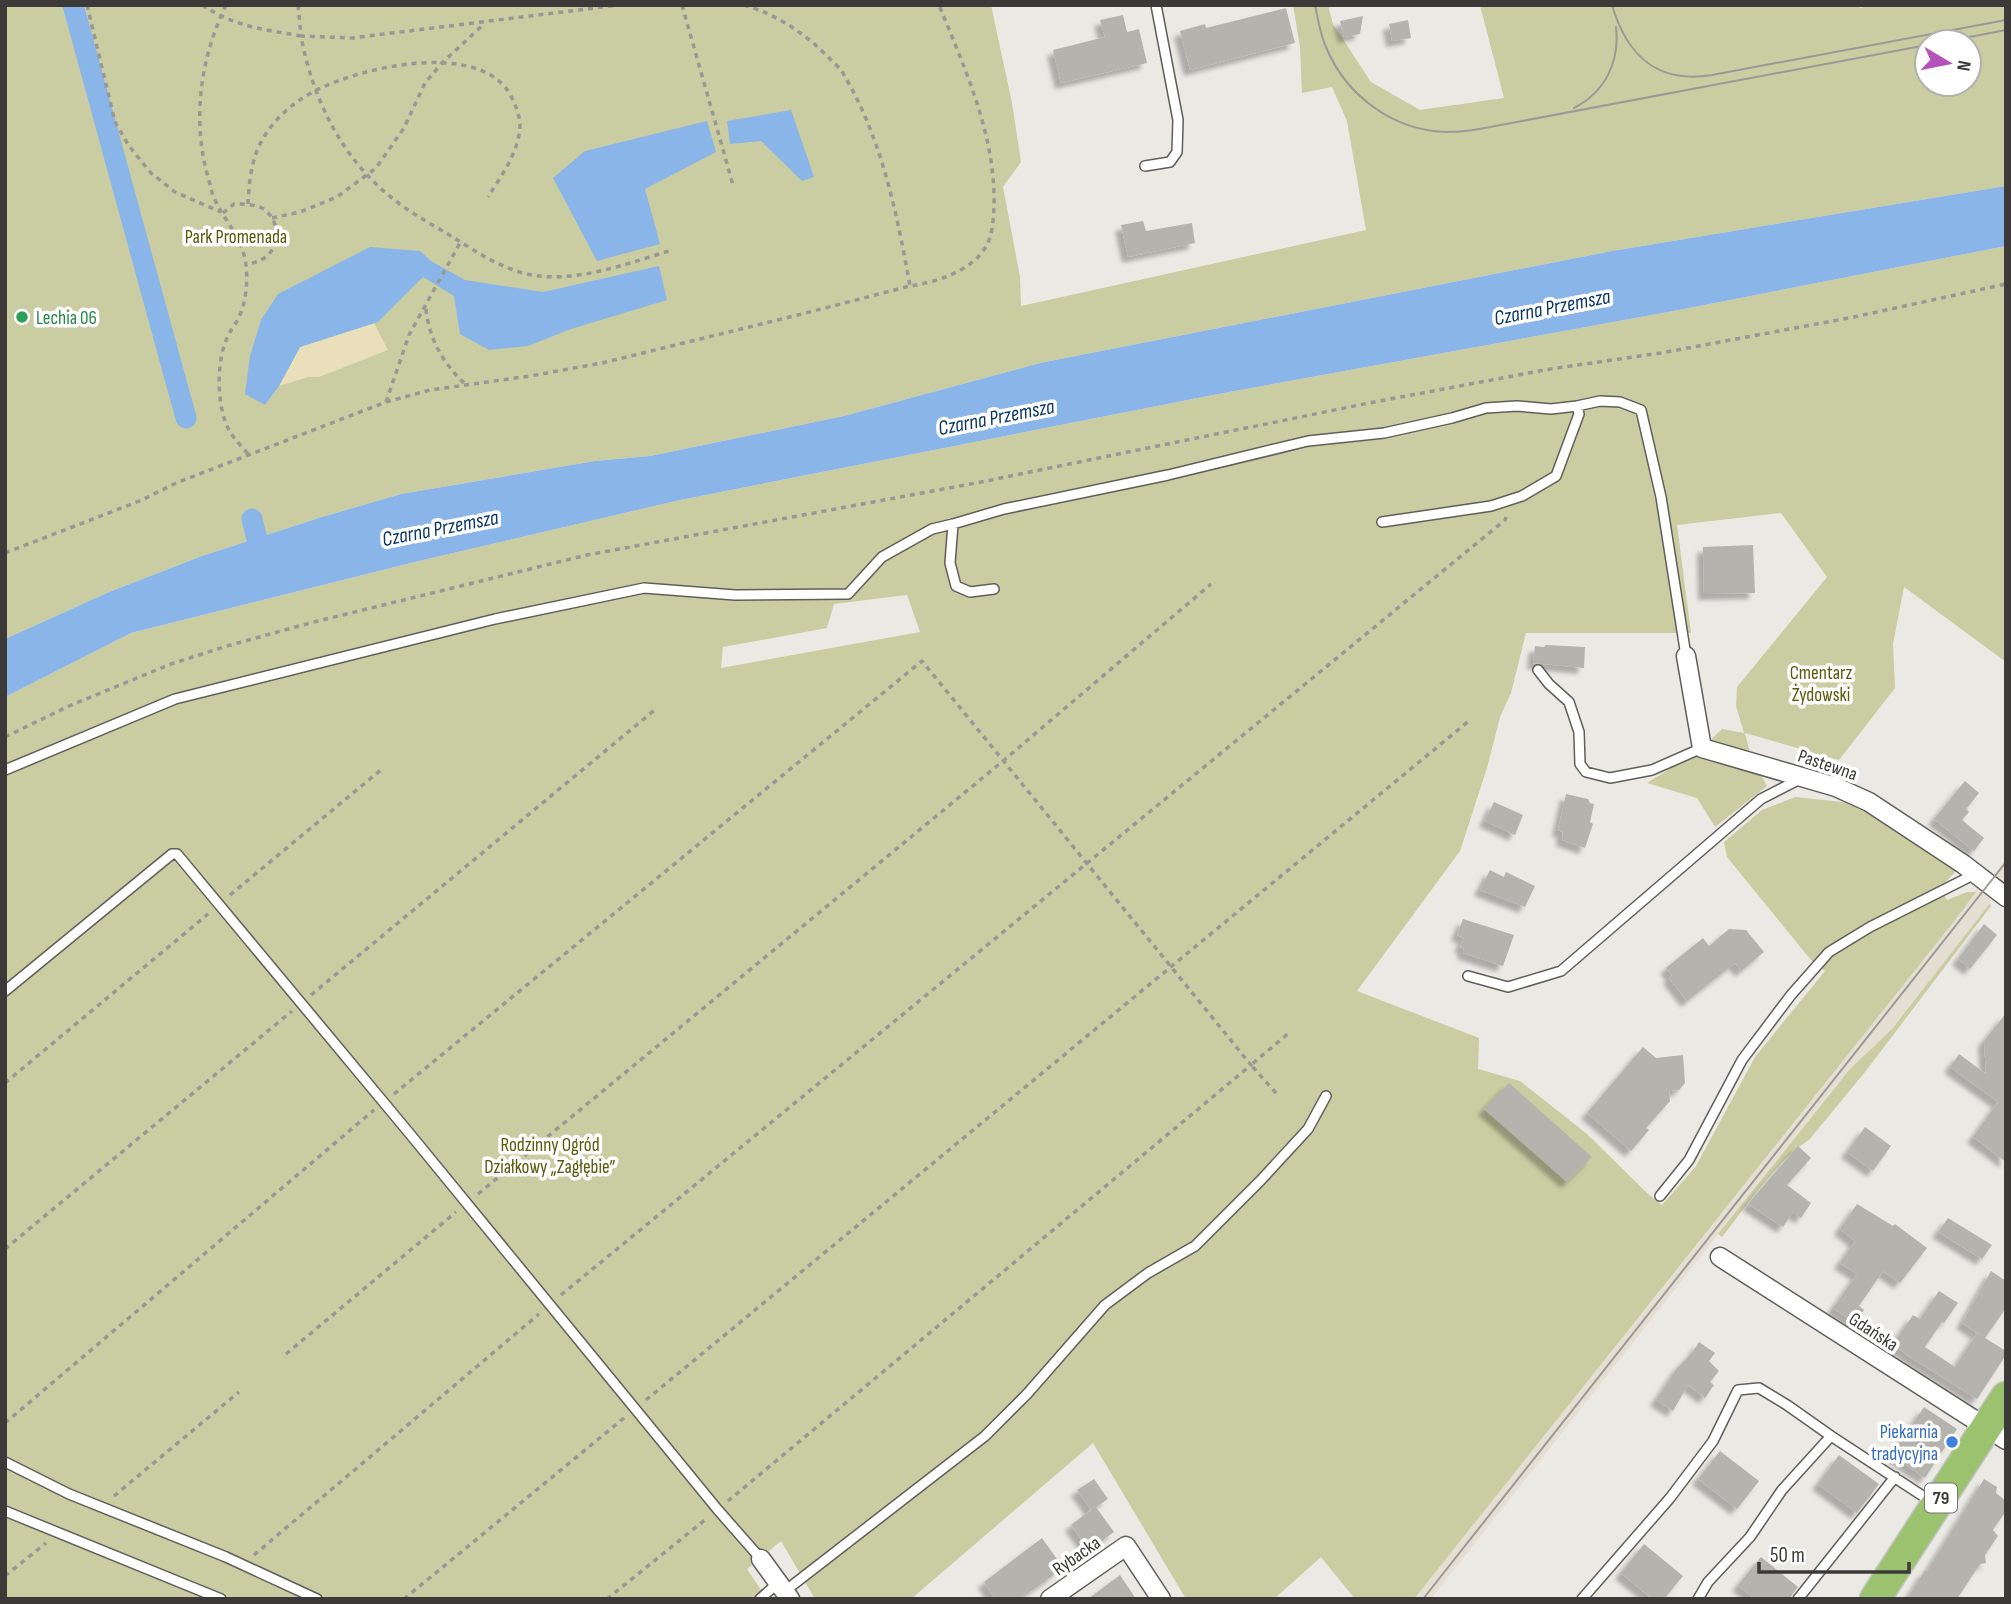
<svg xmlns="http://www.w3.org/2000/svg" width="2011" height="1604" font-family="'Sofia Sans Condensed',sans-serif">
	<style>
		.built { fill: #e5dfd3 }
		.green { fill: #cacca2; fill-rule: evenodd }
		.sand { fill: #e9e0bb }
		.water { fill: #8ab5e9 }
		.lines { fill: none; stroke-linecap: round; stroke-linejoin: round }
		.canal { stroke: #8ab5e9; stroke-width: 21 }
		.building { fill: #b5b3ad; filter: url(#shadow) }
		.service-casing { stroke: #615e5a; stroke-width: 12 }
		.minor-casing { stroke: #615e5a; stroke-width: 21 }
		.primary-casing { stroke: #c4c4c3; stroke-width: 33 }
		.path { stroke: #999894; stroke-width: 3.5; stroke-dasharray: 5 5; stroke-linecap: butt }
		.service { stroke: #fff; stroke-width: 9 }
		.minor { stroke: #fff; stroke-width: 18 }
		.primary { stroke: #9bc36f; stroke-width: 30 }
		.tram { stroke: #9b9996; stroke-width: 2 }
		.leisure-dot { fill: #2e9e5b; stroke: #fff; stroke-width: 2.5 }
		.shop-dot { fill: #3f7fe0; stroke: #fff; stroke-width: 2.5 }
		.labels { text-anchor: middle; stroke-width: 7; stroke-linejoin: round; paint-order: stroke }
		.shield { fill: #fff; stroke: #767574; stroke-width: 2 }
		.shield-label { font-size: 18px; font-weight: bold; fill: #3b3a38 }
		.park-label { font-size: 19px; fill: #585909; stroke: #fff }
		.leisure-label { font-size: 19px; fill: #27864d; stroke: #fff; text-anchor: start }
		.street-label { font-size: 19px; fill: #3b3a38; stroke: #fff }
		.shop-label { font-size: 19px; fill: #366cbe; stroke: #fff; text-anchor: end }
		.water-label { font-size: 21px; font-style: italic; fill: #0a3766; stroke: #fff }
	</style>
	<defs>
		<filter id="shadow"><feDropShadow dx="-6" dy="6" stdDeviation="2" flood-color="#0004"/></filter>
	</defs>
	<rect width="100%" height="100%" fill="#ebe9e4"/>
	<path class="built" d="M2006 858V882L1892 1029 1849 1070 1836 1085 1431 1599H1414L1956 919 1987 874 1992 877Z"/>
	<path class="green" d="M5 5H991L1012 103 1021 162 1003 187 1020 277 1021 306 1366 230 1347 121 1332 87 1302 93 1300 47 1293 5H1328L1333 24 1371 82 1420 110 1504 98 1480 5H1858L1860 8 1872 5H2006V186L1612 251 1040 363 844 416 650 456 595 461 401 494 322 517 202 556 109 592 5 639ZM1927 42H1969V84H1927Z
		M2006 246V662L1904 587 1893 644 1895 688 1839 760 1745 733 1751 757 1767 786 1715 827 1697 798 1647 783 1702 748 1722 729 1744 733 1736 706 1737 687 1827 577 1781 513 1677 525 1691 633H1526L1511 693 1500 717 1487 768 1460 851 1357 991 1479 1038 1478 1069 1520 1081 1587 1134 1648 1194 1662 1205 1696 1166 1755 1057 1825 971 1811 960 1727 857 1724 842 1762 810 1795 797 1843 802 1887 822 1956 871 1940 888 1947 900 1967 892H1976L1956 919 1414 1599H1355L1321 1557 1274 1599H1186L1093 1443 911 1599H815L781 1541 747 1569 767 1599H5V697L131 633 423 560 680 500 1213 395 1679 310ZM907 595 920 632 721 668 723 647 827 628 834 604Z
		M1990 903 1991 906 1865 1072 1809 1140C1778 1159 1745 1208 1722 1237L1718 1234 1849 1070 1892 1029Z"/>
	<path class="sand" d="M374 323 388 350 319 377H308L279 386 300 347Z"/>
	<path class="water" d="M791 110 814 177 802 181 761 141 730 144 727 121Z
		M707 121 716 152 645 189 660 244 597 261 553 178 585 151Z
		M2006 186V246L1679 310 1213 395 680 500 423 560 131 633 5 697V639L109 592 202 556 322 517 401 494 595 461 650 456 844 416 1040 363 1612 251Z
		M370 247 420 251 431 261 465 280 543 292 659 266 667 300 571 329 528 346 489 350 460 334 454 296 423 277 378 322 300 347 279 386 265 405 245 394 250 356 261 320 278 294Z"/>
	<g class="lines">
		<path class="canal" d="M73 5 186 418
			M252 519 263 563"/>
	</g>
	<path class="building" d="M1286 8 1295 43 1190 70 1180 31 1205 24 1206 28Z
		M1123 15 1127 32 1139 29 1147 63 1061 83 1053 50 1105 37 1100 20Z
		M1363 16 1360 34 1344 37 1340 21Z
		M1408 20 1411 38 1392 41 1389 24Z
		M1143 221 1146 231 1192 223 1195 243 1128 257 1121 225Z
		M1753 545 1755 593 1704 594 1703 547Z
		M1546 645 1585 647 1584 668 1533 663 1535 646 1544 647Z
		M1965 781 1979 793 1966 809 1969 812 1962 820 1984 838 1974 851 1934 819Z
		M1566 794 1588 799 1590 803 1594 804 1590 822 1593 824 1585 848 1562 840 1563 832 1558 830Z
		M1494 802 1523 815 1515 835 1485 821Z
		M1490 870 1504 877 1506 872 1535 886 1525 907 1480 890Z
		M1463 919 1514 935 1503 966 1463 953 1464 948 1460 947 1464 938 1457 935Z
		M1984 924 1997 935 1970 969 1958 959Z
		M1729 929 1746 930 1764 952 1741 971 1735 963 1687 1001 1669 978 1672 975 1666 968 1703 938 1709 946Z
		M2006 1013V1162L1973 1137 1998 1102 1950 1067 1959 1054 1986 1074 1984 1041Z
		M1643 1047 1656 1058 1683 1055 1685 1083 1679 1090 1669 1091 1670 1101 1646 1128 1649 1130 1631 1151 1587 1113Z
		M1509 1083 1592 1157 1567 1182 1484 1109Z
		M1865 1127 1891 1146 1873 1171 1847 1152Z
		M1798 1146 1811 1158 1787 1185 1811 1203 1801 1218 1793 1212 1783 1227 1748 1204Z
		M1857 1204 1893 1226 1895 1224 1927 1248 1900 1283 1883 1271 1859 1306 1864 1310 1855 1323 1833 1308 1857 1274 1840 1263 1855 1241 1840 1229Z
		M1948 1218 1992 1245 1982 1259 1938 1232Z
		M1991 1271 2006 1281V1308L1985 1338 1962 1323Z
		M1939 1291 1958 1303 1944 1323 1942 1322 1925 1347 1955 1367 1977 1333 2006 1351V1355L1977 1399 1910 1357 1893 1344 1913 1315 1920 1319Z
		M1699 1342 1715 1353 1709 1361 1719 1371 1710 1382 1714 1385 1705 1398 1688 1385 1673 1411 1656 1400 1677 1368 1692 1353Z
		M1924 1407 1957 1429 1925 1478 1892 1455Z
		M1720 1451 1759 1481 1737 1509 1698 1479Z
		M1839 1455 1879 1484 1857 1513 1818 1484Z
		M1094 1479 1108 1499 1096 1507 1114 1532 1089 1550 1071 1525 1091 1510 1077 1490Z
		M1984 1479 1997 1487 1996 1493 2006 1501V1511L1993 1530 1998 1536 1985 1555 1986 1563 1980 1564 1957 1599H1907L1925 1570 1927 1571Z
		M1042 1538 1062 1566 1051 1577 1020 1599H995L984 1582Z
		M1644 1544 1683 1576 1664 1599H1652L1621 1573Z
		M1761 1557 1798 1587 1789 1599H1755L1738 1585Z
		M1120 1575 1136 1599H1088Z"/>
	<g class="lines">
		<defs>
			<path id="service" d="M1145 166 1170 162 1177 152 1178 120 1156 5
				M1382 522 1491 506 1522 496 1556 476 1579 414 1577 406
				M953 524 950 563 956 586 970 592 994 589
				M1538 670 1549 684 1569 702 1579 732 1580 764 1586 772 1610 778 1652 770 1702 748
				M5 770 175 699 495 619 644 588 735 595 848 594 882 557 932 529 953 524 1004 509 1168 475 1308 441 1384 433 1452 418 1486 408 1517 406 1551 409 1577 406 1600 401 1620 402 1641 410 1661 497 1686 656
				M1468 976 1508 987 1561 971 1761 799 1800 779
				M5 991 172 854H177L410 1134 718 1510 761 1559
				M1660 1196 1689 1160 1742 1060 1791 995 1829 952 1870 927 1975 874
				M5 1462 69 1494 226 1557 317 1599
				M5 1511 221 1599
				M785 1591 985 1436 1027 1394 1105 1305 1148 1273 1195 1246 1261 1180 1308 1129 1326 1096
				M760 1599 779 1582
				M1582 1599 1670 1498 1713 1441 1738 1390 1759 1388 1787 1405 1831 1436
				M1698 1599 1708 1582 1750 1537 1782 1490 1831 1436 1932 1502
				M1798 1599 1895 1477"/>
			<path id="minor" d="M1686 656 1702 748 1836 787 1869 802 1963 864 2006 897
				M1720 1257 2006 1440
				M761 1559 790 1599
				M1050 1599 1126 1546 1161 1599"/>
			<path id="primary" d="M1875 1599 2006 1397"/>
		</defs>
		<use href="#service" class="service-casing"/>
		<use href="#minor" class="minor-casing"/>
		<use href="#primary" class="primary-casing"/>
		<path class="path" d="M87 5 115 122 129 146 151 173 175 192 221 212
			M202 5C236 27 262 29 301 36 313 101 343 161 397 202 414 215 433 225 451 236 475 251 503 270 532 275 578 283 629 263 672 250
			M226 5C200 59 192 120 208 177 210 184 211 191 214 198 224 220 243 239 246 265 248 282 246 302 239 317 236 324 231 329 228 336 216 360 216 406 229 430 234 439 242 447 249 455
			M298 5 301 36 352 38 619 5
			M682 5 733 185
			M744 5C778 15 806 34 830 59 835 64 841 69 844 75 882 139 897 214 910 286
			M248 204C249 183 251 161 261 142 273 120 293 102 315 91 360 67 478 40 510 94 515 104 519 113 520 124 520 151 501 176 488 197
			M223 213 234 204C243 204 254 204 262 208 279 218 281 243 267 256 261 261 254 263 247 264
			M272 218 300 212 337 197 376 168 404 128 425 83 442 63 484 24
			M426 309C429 339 443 363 465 384
			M386 402 409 335 460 243
			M5 553 142 500 176 483 386 402 430 390 530 376 602 363 794 316 910 286C936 282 970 272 985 248 993 236 993 221 994 207 996 136 965 69 939 5
			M5 737 69 706 171 664 227 646 310 623 587 555 976 483 1369 403 1550 369 1661 353 1854 317 2006 284
			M230 895 382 769
			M311 995 657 708
			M5 1083 208 914
			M1276 1093 1251 1065 1290 1032
			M394 1094 922 661 1251 1065 728 1501
			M478 1194 1003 761 1211 584
			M5 1249 292 1011
			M561 1295 1505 520 1506 517
			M286 1354 456 1212
			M646 1400 1470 720
			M5 1423 374 1110
			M114 1496 239 1392
			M254 1555 539 1314
			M5 1576 46 1543
			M404 1599 624 1418
			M607 1599 706 1519"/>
		<use href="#service" class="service"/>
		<use href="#minor" class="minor"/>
		<use href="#primary" class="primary"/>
		<path class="tram" d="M1315 5C1318 19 1320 34 1326 47 1346 96 1394 131 1447 132 1462 132 1476 130 1490 127L1927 45
			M1612 5C1627 56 1657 84 1712 75L2006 20
			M1944 42 2006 30
			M1574 108C1605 92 1620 62 1616 27
			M1423 1599 2006 862"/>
	</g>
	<circle class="leisure-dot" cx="22" cy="317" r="7"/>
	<circle class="shop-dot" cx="1952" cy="1442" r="7"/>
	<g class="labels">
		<rect class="shield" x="1925" y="1483.5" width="32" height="29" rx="5"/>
		<g class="shield-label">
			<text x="1941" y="1504">79</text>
		</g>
		<g class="park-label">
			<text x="236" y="243">Park Promenada</text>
			<text x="1821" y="679">Cmentarz<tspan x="1821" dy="22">Żydowski</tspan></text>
			<text x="550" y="1151">Rodzinny Ogród<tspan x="550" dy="22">Działkowy „Zagłębie”</tspan></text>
		</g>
		<g class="leisure-label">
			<text x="36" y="324">Lechia 06</text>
		</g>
		<g class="street-label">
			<text transform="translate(1828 764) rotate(19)" y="7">Pastewna</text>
			<text transform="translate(1874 1331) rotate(33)" y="7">Gdańska</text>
			<text transform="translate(1076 1555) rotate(-35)" y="7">Rybacka</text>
		</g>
		<g class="shop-label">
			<text x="1938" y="1438">Piekarnia<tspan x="1938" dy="22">tradycyjna</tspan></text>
		</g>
		<g class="water-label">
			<text transform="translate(1552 307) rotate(-11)" y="7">Czarna Przemsza</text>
			<text transform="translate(996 417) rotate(-11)" y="7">Czarna Przemsza</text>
			<text transform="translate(440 528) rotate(-11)" y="7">Czarna Przemsza</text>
		</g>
	</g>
	<rect width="2011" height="1604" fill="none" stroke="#3b3a38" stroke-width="14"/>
	<g transform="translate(1948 63) rotate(100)"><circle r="33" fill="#ffffff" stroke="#b1b0af" stroke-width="2"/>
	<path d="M0-5L12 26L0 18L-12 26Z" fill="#b352b9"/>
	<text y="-10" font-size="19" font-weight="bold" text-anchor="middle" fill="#3b3a38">N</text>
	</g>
	<path d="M1759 1562v10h150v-10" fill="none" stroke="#3b3a38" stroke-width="3.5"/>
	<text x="1770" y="1562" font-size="21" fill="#3b3a38" stroke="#ffffff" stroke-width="5" paint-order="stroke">50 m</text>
</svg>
